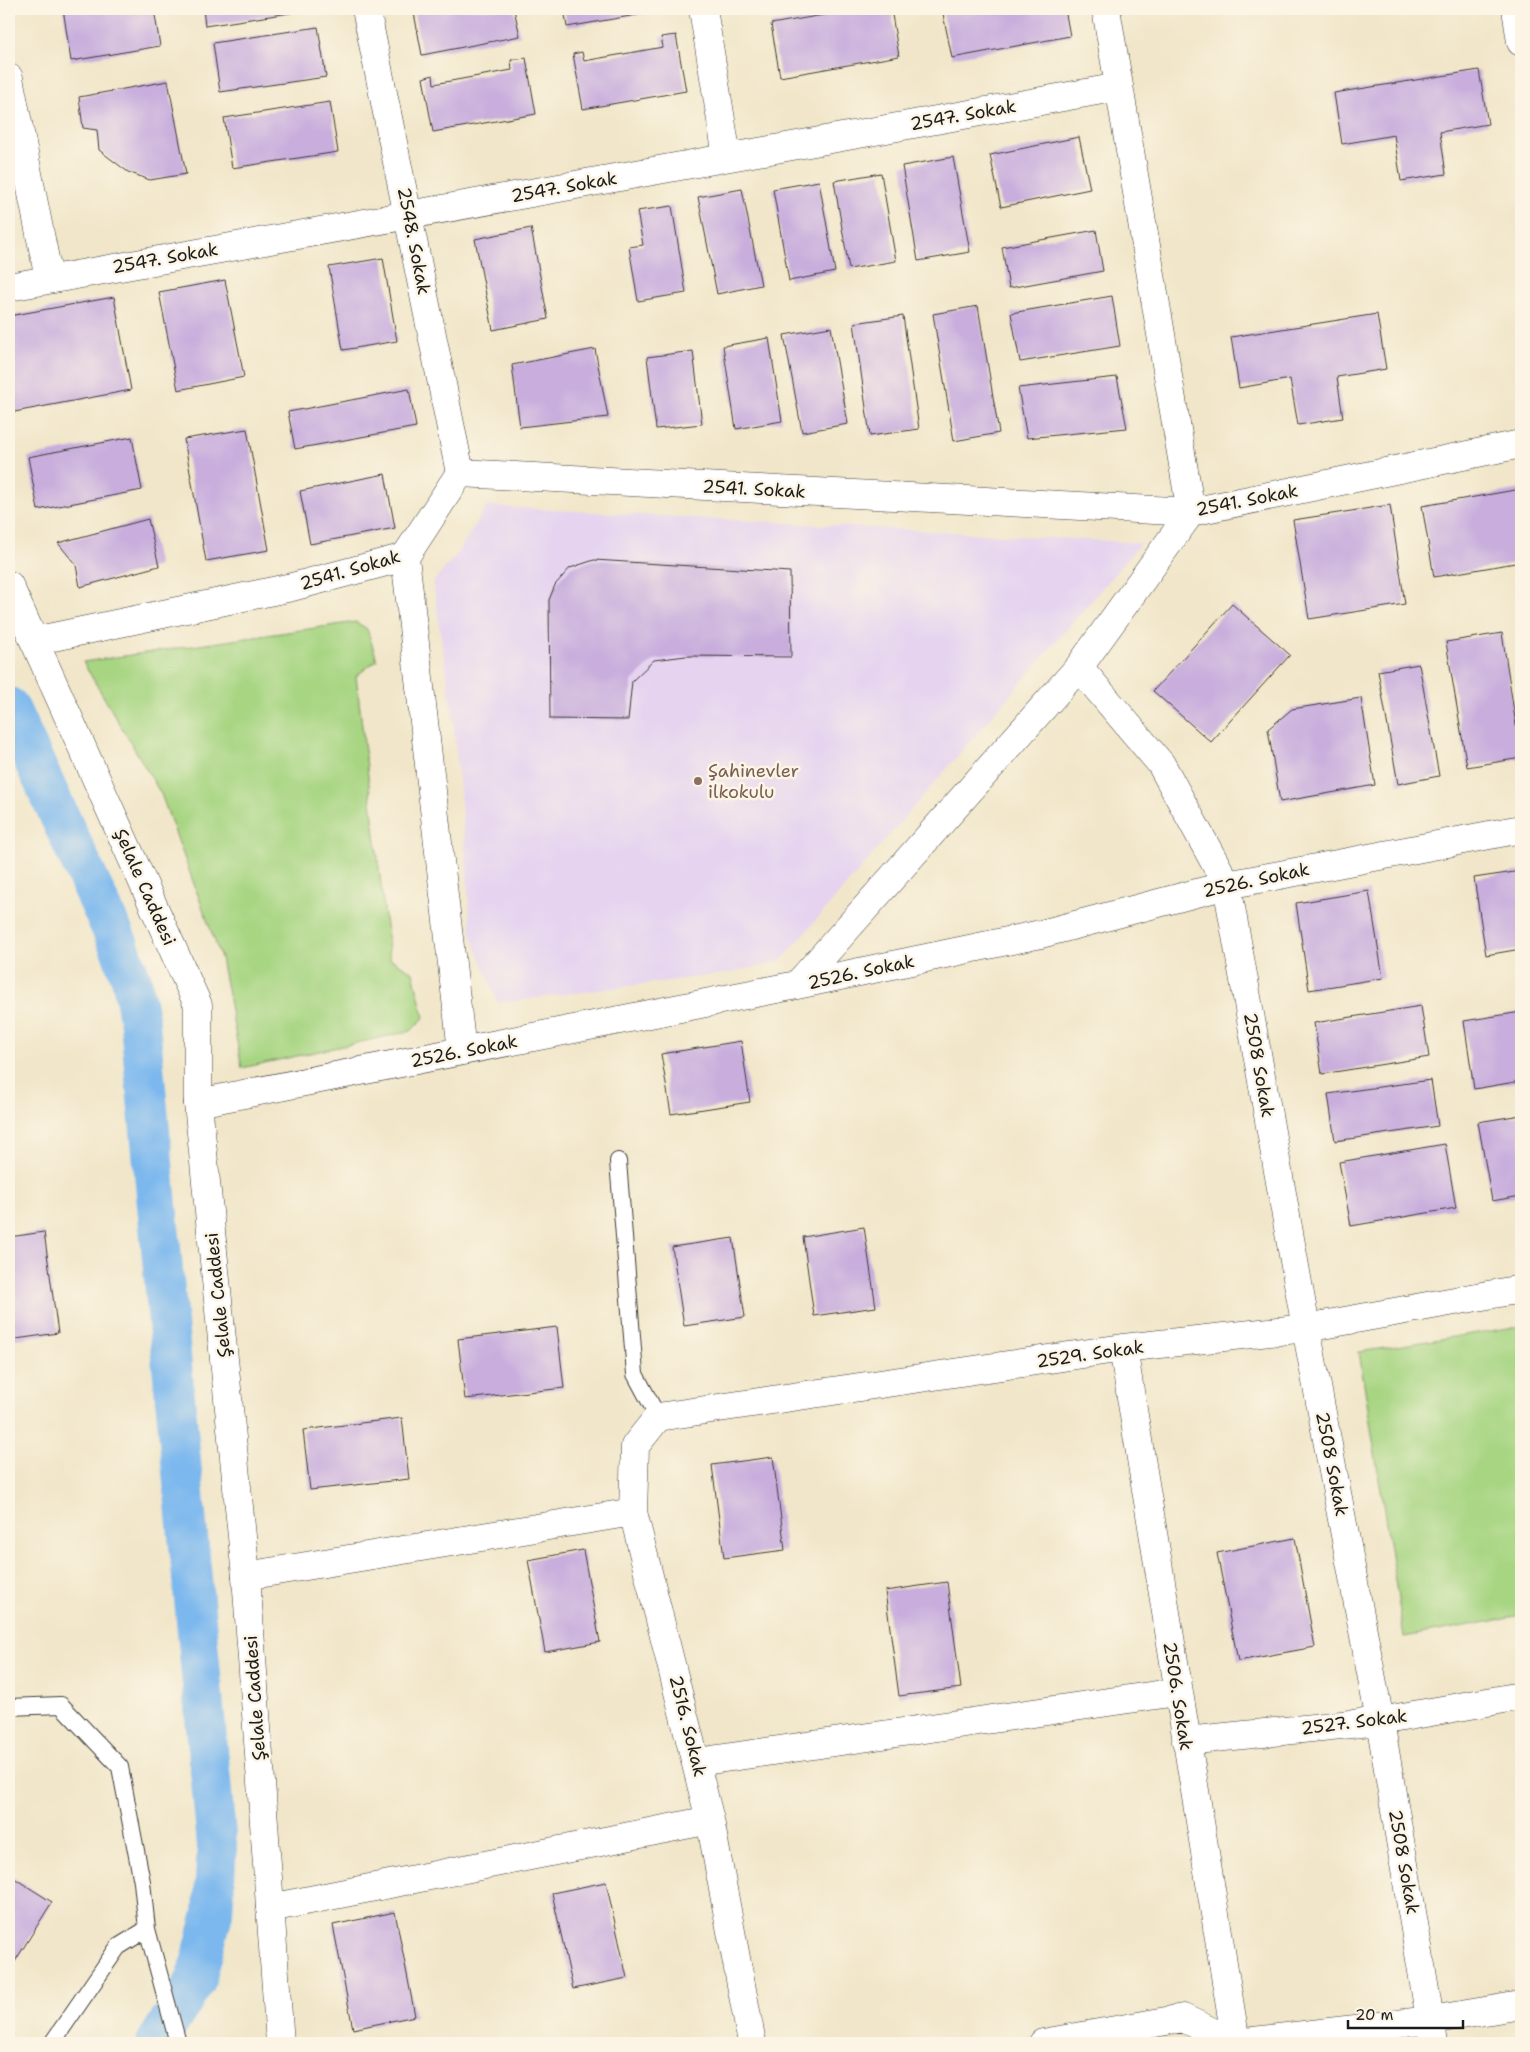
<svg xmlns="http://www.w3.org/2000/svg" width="1530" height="2052" font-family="'Shantell Sans',sans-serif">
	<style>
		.built { fill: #e5d3f0 }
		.green { fill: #a7d582; stroke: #62784f }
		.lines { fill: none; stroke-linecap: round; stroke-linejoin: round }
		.canal { stroke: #7bb8ee; stroke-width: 40 }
		.building { fill: #c8addd }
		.service-casing { stroke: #3c3a36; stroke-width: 18 }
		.minor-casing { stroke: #3c3a36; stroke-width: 29 }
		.tertiary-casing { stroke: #3c3a36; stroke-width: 29 }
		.service { stroke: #fff; stroke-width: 16 }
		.minor { stroke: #fff; stroke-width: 28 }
		.tertiary { stroke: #fff; stroke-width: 28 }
		.education-dot { fill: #8d6e63; stroke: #fcf5e5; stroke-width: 2 }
		.labels { text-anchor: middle; stroke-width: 5; stroke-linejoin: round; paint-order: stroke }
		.street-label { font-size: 18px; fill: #1c1c1c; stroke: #fcf5e5 }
		.education-label { font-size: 18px; fill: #785e54; stroke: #fcf5e5; text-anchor: start }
	</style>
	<rect width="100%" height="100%" fill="#fcf5e5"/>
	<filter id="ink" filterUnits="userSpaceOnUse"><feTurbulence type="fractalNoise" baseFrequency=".02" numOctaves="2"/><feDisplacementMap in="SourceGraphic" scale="10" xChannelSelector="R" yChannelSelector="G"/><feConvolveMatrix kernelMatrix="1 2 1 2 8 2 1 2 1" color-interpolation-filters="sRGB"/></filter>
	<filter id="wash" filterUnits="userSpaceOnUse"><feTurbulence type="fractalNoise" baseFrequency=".0096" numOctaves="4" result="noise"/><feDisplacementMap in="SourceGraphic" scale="20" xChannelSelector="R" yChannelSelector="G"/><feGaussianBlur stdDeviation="1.12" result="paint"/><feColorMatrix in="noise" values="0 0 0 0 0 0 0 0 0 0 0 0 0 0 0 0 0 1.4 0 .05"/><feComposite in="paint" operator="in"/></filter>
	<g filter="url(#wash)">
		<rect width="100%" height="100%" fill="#f1e6c9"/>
		<path class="built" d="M487 506 1141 543 781 961 730 973 498 1003 471 934 465 844 453 718 433 582 456 555Z"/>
		<path class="green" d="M356 622 367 629 377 660 356 676 390 959 413 972 424 1018 411 1031 242 1068 221 958 161 794 83 662Z
			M1521 1326V1616L1404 1637 1359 1352Z"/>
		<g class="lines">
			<path class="canal" d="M9 707 118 943 132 981 140 1024 217 1845 213 1913 196 1980 156 2043"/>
		</g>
		<g id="blocks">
			<path class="building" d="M63 9H154L160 46 71 61Z
				M203 9H309V10L205 26Z
				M439 9H514L520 36 422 55 414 13Z
				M564 9H665V10L567 27Z
				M858 9H891L899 56 780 77 771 24Z
				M942 9H1065L1070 36 952 58Z
				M318 27 326 77 220 92 213 43Z
				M676 35 686 91 583 109 573 54 582 52 584 61 663 47 661 37Z
				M526 58 536 114 433 132 423 78 433 75 434 84 512 70 511 60Z
				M1479 70 1488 124 1440 132 1446 174 1401 181 1394 135 1342 144 1334 93Z
				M168 81 186 174 150 180 128 172 99 150 97 130 83 128 79 97Z
				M330 102 338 152 232 168 224 118Z
				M1079 137 1090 189 1001 207 990 155Z
				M953 157 970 252 918 261 902 166Z
				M881 173 896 261 849 269 834 181Z
				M819 181 835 272 789 281 773 189Z
				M742 189 761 285 717 294 698 197Z
				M672 206 686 293 638 301 629 247 643 245 637 211Z
				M531 228 548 319 493 330 475 239Z
				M1096 230 1103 271 1009 288 1002 247Z
				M383 258 397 341 343 350 329 267Z
				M225 280 244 377 178 390 159 292Z
				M1112 296 1120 346 1020 362 1011 313Z
				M114 297 131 390 9 413V316Z
				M978 306 999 433 954 441 933 314Z
				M1377 314 1386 369 1337 377 1343 418 1298 425 1290 379 1239 388 1231 337Z
				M903 316 919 429 870 436 854 323Z
				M831 327 848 424 802 432 784 335Z
				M769 338 782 421 736 429 723 346Z
				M595 349 608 417 520 427 512 365Z
				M693 351 702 424 656 429 647 357Z
				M1117 377 1127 428 1027 438 1018 388Z
				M409 389 416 427 295 449 288 412Z
				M247 429 269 550 206 561 184 439Z
				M132 437 142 490 38 510 28 457Z
				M385 474 395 528 310 544 300 491Z
				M1521 489V562L1434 577 1422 506Z
				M1390 505 1405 604 1309 619 1293 520Z
				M148 519 159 566 80 587 76 565 58 543Z
				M594 560 790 572 791 657 686 656 654 660 632 681 628 720 550 719 549 600 555 585 570 568Z
				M1232 604 1290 655 1211 742 1153 691Z
				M1502 633 1521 758 1467 767 1446 642Z
				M1419 664 1439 776 1398 784 1378 671Z
				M1361 698 1375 785 1280 802 1268 729 1292 709Z
				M1521 871V949L1486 955 1474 878Z
				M1369 891 1383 978 1309 990 1296 903Z
				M1421 1006 1429 1057 1322 1074 1314 1023Z
				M1521 1012V1081L1474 1089 1464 1021Z
				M741 1041 750 1102 671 1114 661 1054Z
				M1431 1080 1438 1126 1335 1141 1328 1094Z
				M1521 1115V1196L1492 1201 1478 1122Z
				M1445 1144 1456 1208 1351 1226 1339 1162Z
				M864 1227 876 1307 814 1316 803 1237Z
				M44 1232 58 1333 9 1340V1237Z
				M733 1238 745 1317 684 1326 672 1247Z
				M557 1327 564 1388 465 1399 458 1339Z
				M402 1418 409 1479 310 1490 303 1430Z
				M773 1457 785 1550 724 1558 712 1465Z
				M1295 1538 1315 1647 1238 1661 1217 1553Z
				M583 1550 600 1642 545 1652 528 1560Z
				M947 1582 961 1688 899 1696 885 1591Z
				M9 1875 52 1902 9 1971Z
				M606 1882 627 1978 573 1989 552 1893Z
				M395 1912 415 2016 353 2029 333 1925Z"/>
		</g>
	</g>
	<g filter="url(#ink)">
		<use href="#blocks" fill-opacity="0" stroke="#3c3a36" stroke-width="1"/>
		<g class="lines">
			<defs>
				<path id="service" d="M618 1161 635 1374 658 1417
					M9 1707 61 1705 120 1767 142 1882 147 1929 178 2043
					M52 2043 118 1947 147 1929"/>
				<path id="minor" d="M366 9 460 473
					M703 9 727 157
					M1516 9 1521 42
					M9 78 49 279
					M9 287 1119 87
					M405 557 462 1051
					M34 641 292 587 405 557 460 473 1191 512 1521 444
					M1079 667 1161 764 1227 885 1306 1328 1380 1721 1434 2043
					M797 985 1079 667 1191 512 1106 9
					M198 1103 797 985 1041 934 1227 885 1521 829
					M1123 1348 1236 2043
					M246 1576 633 1512
					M1186 1741 1380 1721 1521 1696
					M697 1762 1177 1692
					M270 1908 710 1820
					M752 2043 710 1820 633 1512 635 1446 658 1417 1123 1348 1306 1328 1521 1289
					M1043 2043 1183 2018 1236 2043 1431 2020 1521 2005"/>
				<path id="tertiary" d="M9 585 198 1005V1103L246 1576 280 2043"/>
			</defs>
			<use href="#service" class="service-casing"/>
			<use href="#minor" class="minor-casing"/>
			<use href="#tertiary" class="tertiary-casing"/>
			<use href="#service" class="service"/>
			<use href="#minor" class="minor"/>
			<use href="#tertiary" class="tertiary"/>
		</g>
	</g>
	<circle class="education-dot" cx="698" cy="781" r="5"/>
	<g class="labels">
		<g class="street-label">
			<text transform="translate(963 115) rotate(-10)" y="6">2547. Sokak</text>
			<text transform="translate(564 187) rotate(-10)" y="6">2547. Sokak</text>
			<text transform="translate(414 241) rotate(79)" y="6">2548. Sokak</text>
			<text transform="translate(165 258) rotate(-10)" y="6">2547. Sokak</text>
			<text transform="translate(754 489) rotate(3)" y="6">2541. Sokak</text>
			<text transform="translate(1247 500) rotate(-11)" y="6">2541. Sokak</text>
			<text transform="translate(350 570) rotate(-16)" y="6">2541. Sokak</text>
			<text transform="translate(1256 880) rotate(-12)" y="6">2526. Sokak</text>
			<text transform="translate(145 887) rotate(66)" y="6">Şelale Caddesi</text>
			<text transform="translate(861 972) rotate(-12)" y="6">2526. Sokak</text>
			<text transform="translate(464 1051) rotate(-11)" y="6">2526. Sokak</text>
			<text transform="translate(1259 1065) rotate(80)" y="6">2508 Sokak</text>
			<text transform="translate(218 1295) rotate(-96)" y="6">Şelale Caddesi</text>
			<text transform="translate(1090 1354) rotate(-8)" y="6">2529. Sokak</text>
			<text transform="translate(1332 1464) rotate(79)" y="6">2508 Sokak</text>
			<text transform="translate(1178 1696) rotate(81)" y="6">2506. Sokak</text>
			<text transform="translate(255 1698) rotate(-94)" y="6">Şelale Caddesi</text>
			<text transform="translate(1354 1722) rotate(-7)" y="6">2527. Sokak</text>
			<text transform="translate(688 1726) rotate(76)" y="6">2516. Sokak</text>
			<text transform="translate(1404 1862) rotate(80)" y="6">2508 Sokak</text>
		</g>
		<g class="education-label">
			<text x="708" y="777">Şahinevler<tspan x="708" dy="21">ilkokulu</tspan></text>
		</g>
	</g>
	<rect width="1530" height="2052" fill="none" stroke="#fcf5e5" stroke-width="30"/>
	<path d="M1348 2020v8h115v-8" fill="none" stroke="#1c1c1c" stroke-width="2.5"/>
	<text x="1355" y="2020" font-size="15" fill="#1c1c1c" stroke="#fcf5e5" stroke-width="4" paint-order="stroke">20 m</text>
</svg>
